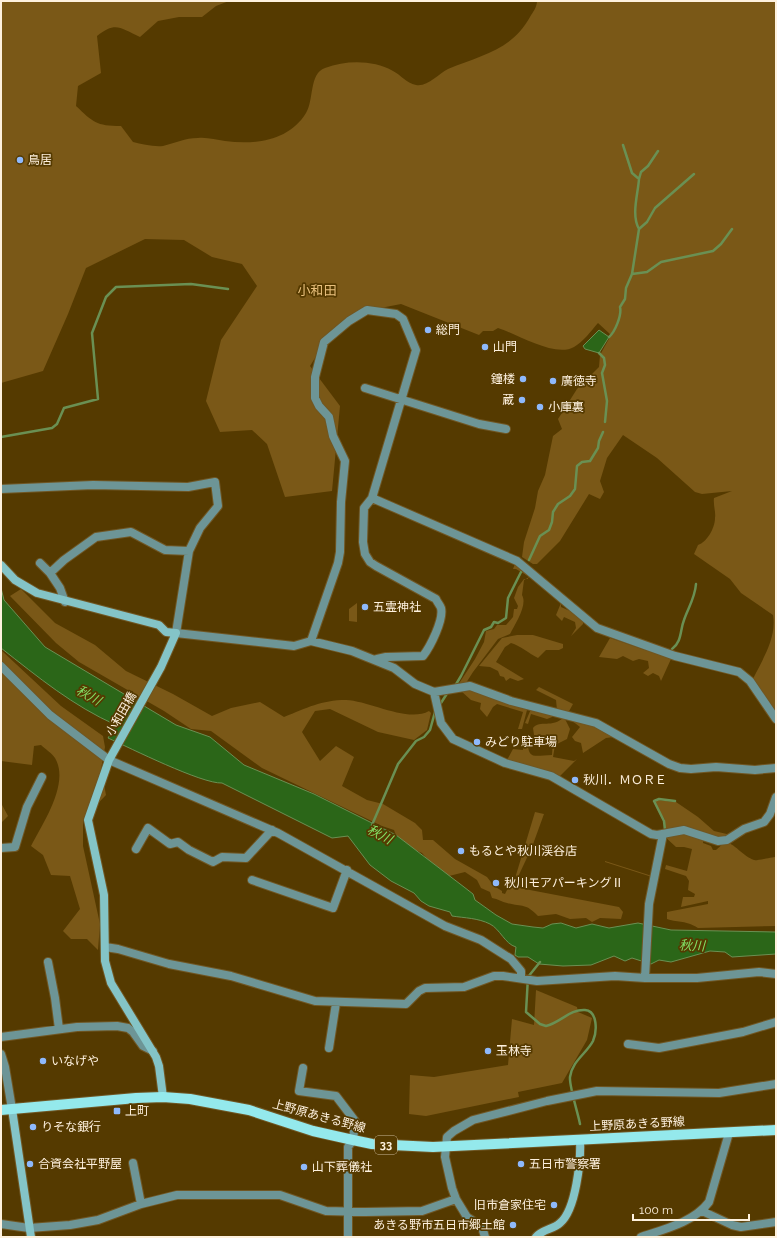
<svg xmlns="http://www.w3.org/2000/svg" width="777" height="1238" font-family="Raleway,'Noto Sans JP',sans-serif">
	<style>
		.green { fill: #7a5817 }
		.water { fill: #2b6618; stroke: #6a9053 }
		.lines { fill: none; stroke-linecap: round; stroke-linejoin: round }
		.stream { stroke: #6a9053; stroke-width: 2.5 }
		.street-casing { stroke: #705724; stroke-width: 10 }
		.secondary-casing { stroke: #705724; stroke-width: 10 }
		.primary-casing { stroke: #705724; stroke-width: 12 }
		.street { stroke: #6d9596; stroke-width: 8 }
		.secondary { stroke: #84c4c7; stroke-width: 8 }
		.primary { stroke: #94e9ec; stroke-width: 10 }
		.poi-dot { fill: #8eb9fc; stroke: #553a00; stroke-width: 1.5 }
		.labels { text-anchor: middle; stroke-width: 3.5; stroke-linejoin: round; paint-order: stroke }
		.shield { fill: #553a00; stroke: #cbba9b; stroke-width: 1 }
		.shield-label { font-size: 11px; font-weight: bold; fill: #fef1de }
		.poi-label { font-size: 12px; fill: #fef1de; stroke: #553a00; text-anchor: start }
		.street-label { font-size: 12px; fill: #fef1de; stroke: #553a00 }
		.neighbourhood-label { font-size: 13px; fill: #e9c07d; stroke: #553a00 }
		.water-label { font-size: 13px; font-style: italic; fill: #81e266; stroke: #553a00 }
	</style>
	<rect width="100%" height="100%" fill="#553a00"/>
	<path class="green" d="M1 1H229L216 6 202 17H179L158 21 140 37C120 28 116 21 97 36L101 73 78 86 76 106C93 122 96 126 121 126L133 142C142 144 153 147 163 146 175 143 185 138 198 138 207 137 216 140 225 141 255 145 289 141 306 113 314 101 309 73 325 68 347 60 373 60 393 71 401 75 406 83 416 85 428 87 438 74 448 69 481 55 511 51 530 17 533 12 537 7 537 1H776V713L753 679C762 660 777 638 773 615L741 593 730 579 694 554 698 545C707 542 715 528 715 518 716 512 713 505 714 498L732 491 702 494 695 492 657 458 623 435 607 458 600 481 604 492 600 499 589 494 560 541 537 564H533L522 557 524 542 535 508 538 491 545 475 553 436 562 429 558 419 577 389 599 367 600 355 611 335 598 323C591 331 583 342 574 347 555 358 517 334 498 328L493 331H483L479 335 401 304 355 313 330 334 310 366 340 406 332 491 285 497 267 444 252 430 220 432 206 401 221 340 257 286 242 264 212 257 184 240 145 239 86 268 68 314 43 371 1 383Z
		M515 564 531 576 524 580 522 595C528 605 515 624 510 634L498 639 473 672 466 683 458 685 475 659 484 642 486 631 494 629 497 625H506L513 617 514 609H517L518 606 514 598 518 587 524 579H528V576L516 569H513Z
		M21 589 55 623 95 645 126 671 173 694 212 716 231 708 260 702 284 717C307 708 321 700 346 700 370 701 408 723 429 711L431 713 427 730 414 740 378 732 330 709 315 711 302 732 320 761 336 746 354 757 342 786 367 800 383 804 415 823 422 830 423 840H433L455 859 487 877 494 886 502 891V893L505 894 509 886 619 907 623 912 621 919 600 918 592 922 586 918 570 919 556 914 538 916C526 903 522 907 507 903 502 902 498 899 492 898L490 892 481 888 477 880 465 872 449 876 432 864 422 853 405 845 397 838 394 830 382 826 262 768 211 731 191 729 164 711 79 662 56 643 10 596Z
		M357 603V622L349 621V609Z
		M561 603V607L570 611 583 621V624L571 636 576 628 575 622 564 617 562 621 556 615Z
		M517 635H533L563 644V648L559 650H546L538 658C528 653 521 646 511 643L505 647 496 662 524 679 518 681 510 678 506 681 504 677 500 676 498 671 490 667 479 666 502 638Z
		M610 638 671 659 661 681 659 676 653 673 648 676 643 673 649 668 648 661 639 659 633 661 623 656 617 659 599 657Z
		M1 650 61 706 103 736 105 747 101 769 106 795 83 819V846L100 924 98 950 87 939H71L63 931 80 909 70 876 51 875 43 855 31 846C43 823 70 783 55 758 52 753 45 749 41 745L34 746 32 765 1 761Z
		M539 687 573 704 568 713 557 710 556 700 536 690Z
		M466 688 526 708 527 710 522 729H518L523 712 497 704 493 707 487 717 480 709 481 703 471 700 461 691Z
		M531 709 553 714 552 717 547 719 531 714 528 724 525 723Z
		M564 717 570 729 567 739 555 745 553 757 574 761 577 759 560 776 557 777 506 762 513 749 523 750V736H528C527 760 532 756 552 755L553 739 548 736 534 735 533 728C540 719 552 729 564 717Z
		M571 720 589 723 614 737 606 738 583 753 581 743 575 741 572 737 580 727Z
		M656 800 676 802 698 817 714 831 731 835 727 838 665 831V820L655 804Z
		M1 803 8 816 1 823Z
		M535 812 544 814 532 847 517 879 516 875Z
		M676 832 703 838V843L711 846 713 850H716L725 842C733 842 744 857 754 860 756 861 772 857 776 857V926L698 928C685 920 680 923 667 919V912L708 904V901L681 907 683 897H694L695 894 688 890 689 881 686 876 665 869 666 865 687 871 692 849 684 847H676L664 836Z
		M605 861 652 876V877L605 862Z
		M536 990 577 1007 578 1012 592 1018 587 1040 562 1083 518 1092 519 1097 426 1116 409 1114 410 1075 434 1077 508 1065 512 1019 534 1025Z"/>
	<path class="water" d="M599 330 609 337 599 353 585 349 583 346Z
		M1 588 4 600 45 647 176 725 210 737 244 765 314 794 396 835 464 887 473 894 475 900 496 915 512 924 533 927 543 928 552 924 561 923 576 928 592 924 609 928 638 923 671 930 776 932V954L732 957 725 952 710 951 671 962 659 960 651 964 632 958 625 961 614 956 591 965 563 966 539 964 528 957H518L515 955 516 947C505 944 500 929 490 924 478 918 465 918 452 916L450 912 429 906 421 901 414 893 391 881 370 865 348 836 332 838 222 783C202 784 130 748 108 738L116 725C73 706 38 677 1 648Z"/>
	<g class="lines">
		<path class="stream" d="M639 179 641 172 648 166 658 151
			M639 229 647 222 655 208 694 174
			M632 274 647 272 661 262 713 251 721 244 732 229
			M609 337C615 332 622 315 620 307L625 299 626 288 632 274 639 229C631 215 638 194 639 179L632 173 623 145
			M599 353 604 358 605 365 602 373 607 401 605 422
			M1 437 52 428 57 424 64 408 98 399 92 333 106 297 116 287 191 284 228 289
			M529 560 540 536 549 530 552 522 553 512 558 504 570 496 575 489 577 466 582 462 590 461 598 448 599 441 603 432
			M672 649C682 642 680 630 684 620 688 608 695 598 696 584
			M455 686 461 676 484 630 491 627 494 622 498 623 506 618 508 598 521 572
			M439 706 448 692
			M372 825 398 764 416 741 424 737 430 730 435 712
			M665 830 664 821 654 801 659 799 675 801
			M540 962 528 977 526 1012 540 1024 546 1026C560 1023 570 1009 585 1010 598 1011 597 1032 593 1041 587 1053 572 1061 570 1077 569 1086 578 1113 580 1124"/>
		<defs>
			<path id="street" d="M365 388 479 424 506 429
				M1 489 93 485 188 487 215 482 218 506 200 528 189 551 176 633 294 646 311 641 352 651 394 668 415 684 434 692 470 686 511 701 596 723 669 764 680 768 691 769 716 767 755 770 776 768
				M372 498 517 561 597 628 675 656 739 672 750 681 776 719
				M40 563 50 573
				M65 602 60 588 50 573 64 560 96 537 131 532 165 550 189 551
				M311 641 338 563 340 552 341 502 345 461 333 436 329 417 319 406 315 398V377L324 342 349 321 367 310 396 314 403 319 416 350 372 498 364 508 363 542 365 554 370 562 376 566 436 599C437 602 440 605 441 608 444 620 430 647 423 656L386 657 377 659
				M1 666 50 715 109 760 278 833 445 926 481 940 511 959 521 971V978
				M434 692 441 723 453 739 505 763 551 776 651 834 657 835 684 830 718 841 727 840 744 829 764 822 770 814 776 797
				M1 848 15 847 27 807 42 777
				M136 849 148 828 170 844 178 842 189 850 213 862 222 857 246 858 272 830
				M252 880 333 908 347 870
				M105 947 118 949 169 964 231 976 315 1001 406 1004 419 991 425 988 464 987 494 976H503L537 981 615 976 645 978H697L759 972 776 974
				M48 962 55 998 59 1029
				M645 978 649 904 663 834
				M1 1037 77 1027 117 1026 128 1028 133 1032 143 1046 153 1051
				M628 1044 659 1048 743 1032 776 1022
				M329 1048 336 1003
				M1 1054 5 1067 12 1109
				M303 1068 299 1091 336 1096 355 1121 353 1140 348 1147V1237
				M133 1163 141 1204
				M702 1211 732 1225 741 1227 776 1222
				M1 1224 29 1228 70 1225 98 1220 141 1204 177 1195H280L326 1211 365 1212 422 1211 456 1199
				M485 1237 482 1227 467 1217 456 1199 452 1188 445 1157 447 1137 454 1131 473 1120 547 1101 597 1091 719 1093 776 1084
				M641 1237C665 1229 694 1222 709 1202L729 1133"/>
			<path id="secondary" d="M1 565 15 580 37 593 159 625 166 632 176 633 161 667 109 760 88 820 104 895 105 961 111 983 156 1057 159 1066 163 1097
				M12 1109 31 1237
				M536 1237C541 1230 554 1229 560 1223 576 1210 581 1160 580 1140"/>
			<path id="primary" d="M1 1110 136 1098 163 1097 190 1099 249 1110 313 1131 353 1140 372 1144 433 1147 776 1130"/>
		</defs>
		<use href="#street" class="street-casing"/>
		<use href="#secondary" class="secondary-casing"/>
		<use href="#primary" class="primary-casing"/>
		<use href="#street" class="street"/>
		<use href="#secondary" class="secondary"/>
		<use href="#primary" class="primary"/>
	</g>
	<g class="poi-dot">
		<circle cx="20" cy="160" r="4"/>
		<circle cx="428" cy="330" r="4"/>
		<circle cx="485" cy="347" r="4"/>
		<circle cx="523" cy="379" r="4"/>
		<circle cx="553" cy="381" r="4"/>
		<circle cx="522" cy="400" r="4"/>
		<circle cx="540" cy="407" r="4"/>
		<circle cx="365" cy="607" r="4"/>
		<circle cx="477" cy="742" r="4"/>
		<circle cx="575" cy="780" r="4"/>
		<circle cx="461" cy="851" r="4"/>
		<circle cx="496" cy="883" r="4"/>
		<circle cx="488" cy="1051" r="4"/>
		<circle cx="43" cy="1061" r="4"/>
		<rect x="113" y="1107" width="8" height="8" rx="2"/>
		<circle cx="33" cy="1127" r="4"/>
		<circle cx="30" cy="1164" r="4"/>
		<circle cx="521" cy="1164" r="4"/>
		<circle cx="304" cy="1167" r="4"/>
		<circle cx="554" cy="1205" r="4"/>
		<circle cx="513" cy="1225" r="4"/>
	</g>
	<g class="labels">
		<rect class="shield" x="375" y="1136" width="22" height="18" rx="3"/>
		<g class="shield-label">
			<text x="386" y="1149">33</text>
		</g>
		<g class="poi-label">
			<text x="28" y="164">鳥居</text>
			<text x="436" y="334">総門</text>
			<text x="493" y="351">山門</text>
			<text x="515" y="383" text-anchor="end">鐘楼</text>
			<text x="561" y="385">廣徳寺</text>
			<text x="514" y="404" text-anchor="end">蔵</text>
			<text x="548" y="411">小庫裏</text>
			<text x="373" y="611">五霊神社</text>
			<text x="485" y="746">みどり駐車場</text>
			<text x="583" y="784">秋川．ＭＯＲＥ</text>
			<text x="469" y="855">もるとや秋川渓谷店</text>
			<text x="504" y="887">秋川モアパーキングⅡ</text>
			<text x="496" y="1055">玉林寺</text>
			<text x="51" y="1065">いなげや</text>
			<text x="125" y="1115">上町</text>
			<text x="41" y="1131">りそな銀行</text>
			<text x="38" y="1168">合資会社平野屋</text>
			<text x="529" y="1168">五日市警察署</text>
			<text x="312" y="1171">山下葬儀社</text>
			<text x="546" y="1209" text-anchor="end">旧市倉家住宅</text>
			<text x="505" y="1229" text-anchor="end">あきる野市五日市郷土館</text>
		</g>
		<g class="street-label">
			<text transform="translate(121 714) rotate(-60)" y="4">小和田橋</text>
			<text transform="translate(319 1116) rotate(15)" y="4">上野原あきる野線</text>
			<text transform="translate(637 1124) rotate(-3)" y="4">上野原あきる野線</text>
		</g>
		<g class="neighbourhood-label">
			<text x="317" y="295">小和田</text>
		</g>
		<g class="water-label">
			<text transform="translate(89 695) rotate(29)" y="5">秋川</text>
			<text transform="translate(380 834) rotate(27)" y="5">秋川</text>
			<text transform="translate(692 945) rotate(2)" y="5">秋川</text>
		</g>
	</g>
	<rect width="777" height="1238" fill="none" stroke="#fef1de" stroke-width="4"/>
	<path d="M633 1214v6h116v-6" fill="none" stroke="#fef1de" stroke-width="2"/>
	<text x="639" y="1214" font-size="12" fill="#fef1de" stroke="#553a00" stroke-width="3" paint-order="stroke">100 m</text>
</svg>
